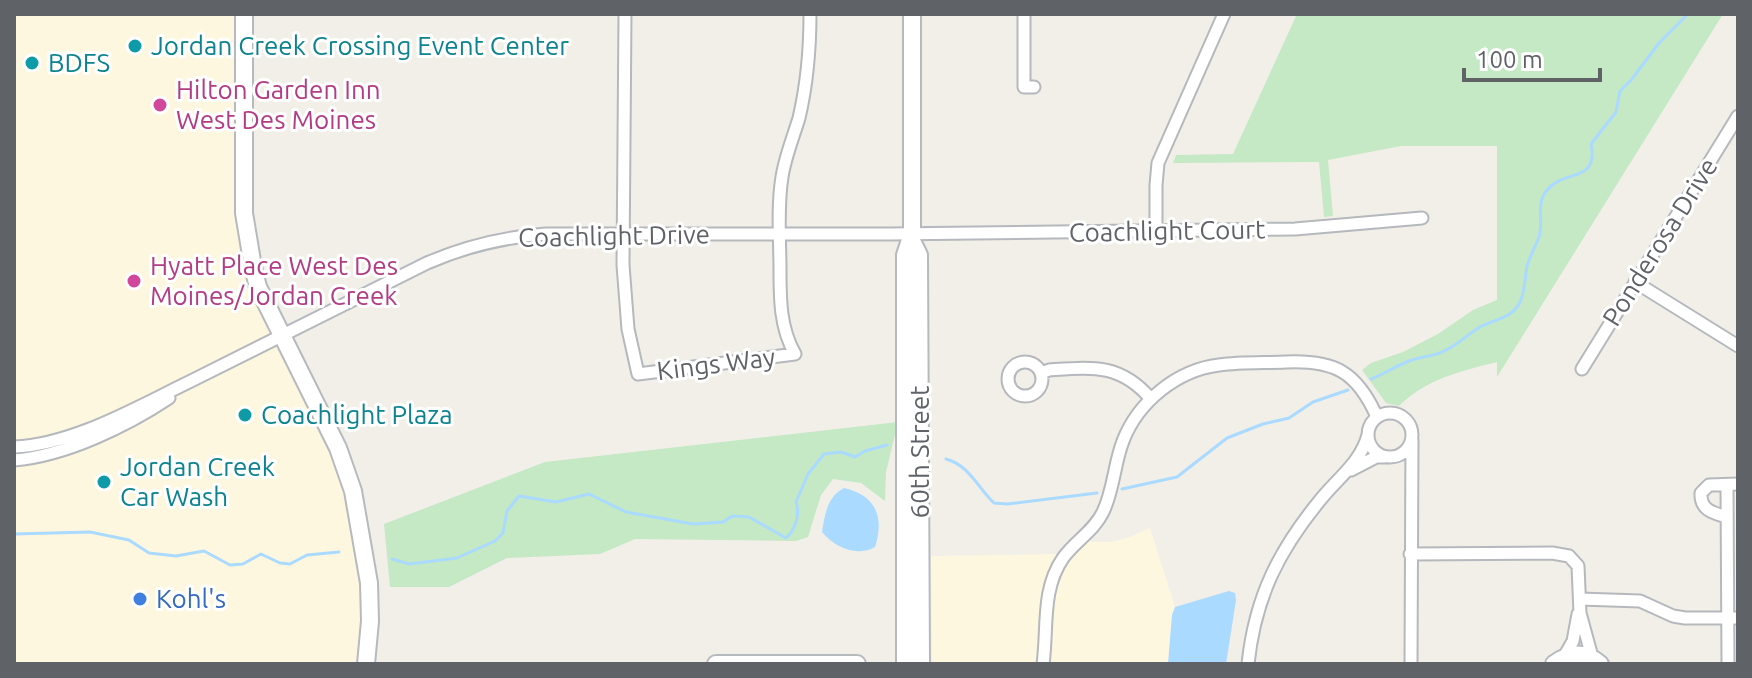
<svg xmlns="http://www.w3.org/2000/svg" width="1752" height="678" font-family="Ubuntu,sans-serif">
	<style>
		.commercial { fill: #fef7e0 }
		.green { fill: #c5e8c5 }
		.water { fill: #aadaff }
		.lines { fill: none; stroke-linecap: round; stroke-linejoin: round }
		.stream { stroke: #aadaff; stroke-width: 3 }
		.street-casing { stroke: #b5b8bc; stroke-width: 15 }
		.secondary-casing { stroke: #b6babf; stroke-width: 20 }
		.street { stroke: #fff; stroke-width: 11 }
		.secondary { stroke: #fff; stroke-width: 16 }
		.culture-dot { fill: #0f9aa8; stroke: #fff; stroke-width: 3 }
		.hotel-dot { fill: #d1479c; stroke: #fff; stroke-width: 3 }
		.shop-dot { fill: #3f7fe0; stroke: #fff; stroke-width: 3 }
		.labels { text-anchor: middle; stroke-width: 6; stroke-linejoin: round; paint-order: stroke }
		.culture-label { font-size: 26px; fill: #0d838f; stroke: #fff; text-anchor: start }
		.hotel-label { font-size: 26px; fill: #b23c85; stroke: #fff; text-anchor: start }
		.street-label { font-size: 26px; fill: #5f6368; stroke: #fff }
		.shop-label { font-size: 26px; fill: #366cbe; stroke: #fff; text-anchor: start }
	</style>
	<rect width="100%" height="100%" fill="#f1efe8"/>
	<path class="commercial" d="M14 14H244L249 245 359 516 366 664H14Z
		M1150 528 1175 607 1172 615 1168 664H932L931 556 1066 554 1084 537 1092 542H1112L1130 537Z"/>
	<path class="green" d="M1297 14H1723L1497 377V362C1461 371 1426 379 1399 406L1386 403 1362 370 1371 363 1403 352 1438 334 1473 310 1497 300V146H1401L1328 160 1333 216 1324 217 1319 162 1173 163 1176 155 1233 154Z
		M898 422 886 472 885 501 861 483 833 479 821 495 808 537 796 541 635 539 600 554 507 558 449 587H390L384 524 545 462Z"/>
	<path class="water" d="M844 488C875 495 885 516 875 547 857 557 835 548 822 532 825 514 827 497 844 488Z
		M1229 591 1235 593 1236 600 1226 664H1168L1172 615 1175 607Z"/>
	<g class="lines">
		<path class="stream" d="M1371 379C1384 374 1396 366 1409 361 1421 356 1433 357 1444 351 1458 345 1468 334 1480 327 1494 319 1512 319 1520 302 1525 292 1525 277 1527 266 1530 256 1535 247 1539 237 1544 222 1535 204 1547 190 1563 169 1599 184 1591 144L1616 112 1620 91 1632 79 1659 43 1688 14
			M946 459C969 465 978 488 994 503L1007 504 1097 493
			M1122 489 1177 477 1227 438 1263 424 1289 418 1313 402 1348 390
			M14 534 90 532 129 540 149 553 176 556 204 551 230 565 243 564 261 554 280 563 290 564 307 555 339 552
			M392 559 409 564 457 558 495 541 503 533 507 511 519 496 556 502 589 494 626 512 693 524 723 522 732 516 749 517 786 538C796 529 800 514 796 502L808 474 824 454 841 452 855 457 865 451 887 445"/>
		<defs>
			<path id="street" d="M625 14 623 265 628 329 638 374 795 354C780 328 780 299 780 270 780 240 777 207 782 177 785 157 793 138 799 118 807 84 810 49 810 14
				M1024 14V87H1034
				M1156 231V185L1158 163 1224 14
				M1635 282 1738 346
				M1008 379a17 17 0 1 1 34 0a17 17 0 1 1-34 0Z
				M1582 369 1738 116
				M1042 373 1049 370C1092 367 1120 363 1151 399
				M1368 435a22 22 0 1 1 44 0a22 22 0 1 1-44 0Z
				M14 447C73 445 139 406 191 381 270 342 348 302 427 263 466 246 503 237 546 234H890L1295 229 1422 218
				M14 460C65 456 127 426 169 398
				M1351 470 1376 457H1384
				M1727 485 1728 664
				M1727 517C1713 513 1700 510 1701 493L1709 485 1738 484
				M1410 554 1552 553 1569 556 1578 566 1580 613 1592 657
				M1580 599 1640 601 1673 616 1685 618H1738
				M1564 657 1573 641 1578 614
				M1043 664C1048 628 1041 590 1063 558 1075 541 1094 531 1103 512 1114 489 1114 464 1123 441 1138 402 1177 370 1219 365 1241 362 1264 363 1286 362 1335 360 1357 372 1377 417
				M1248 664C1255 597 1279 550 1321 499 1338 478 1361 462 1368 435
				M1411 664 1412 440"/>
			<path id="secondary" d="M244 14V213L253 267 258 287 338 448 353 491 369 583 370 621 366 664
				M912 241 919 255 921 664
				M716 664H857
				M905 664V255L912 234V14
				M1554 664C1570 652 1585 651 1600 664"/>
		</defs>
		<use href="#street" class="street-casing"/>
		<use href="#secondary" class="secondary-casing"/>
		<use href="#street" class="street"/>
		<use href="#secondary" class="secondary"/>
	</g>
	<g class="culture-dot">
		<circle cx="135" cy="46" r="8"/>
		<circle cx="32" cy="63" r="8"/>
		<circle cx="245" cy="415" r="8"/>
		<circle cx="104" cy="482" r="8"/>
	</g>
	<g class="hotel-dot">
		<circle cx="160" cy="105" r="8"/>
		<circle cx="134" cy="281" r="8"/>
	</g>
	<circle class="shop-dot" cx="140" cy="599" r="8"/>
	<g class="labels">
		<g class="culture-label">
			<text x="151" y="55">Jordan Creek Crossing Event Center</text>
			<text x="48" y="72">BDFS</text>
			<text x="261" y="424">Coachlight Plaza</text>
			<text x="120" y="476">Jordan Creek<tspan x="120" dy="30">Car Wash</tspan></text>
		</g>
		<g class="hotel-label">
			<text x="176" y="99">Hilton Garden Inn<tspan x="176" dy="30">West Des Moines</tspan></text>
			<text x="150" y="275">Hyatt Place West Des<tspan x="150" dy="30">Moines/Jordan Creek</tspan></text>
		</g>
		<g class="street-label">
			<text transform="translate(1167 231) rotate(-1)" y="9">Coachlight Court</text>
			<text transform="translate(614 236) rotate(-1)" y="9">Coachlight Drive</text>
			<text transform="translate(1660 242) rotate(-58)" y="9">Ponderosa Drive</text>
			<text transform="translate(716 364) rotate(-7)" y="9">Kings Way</text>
			<text transform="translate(920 452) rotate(-90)" y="9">60th Street</text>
		</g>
		<g class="shop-label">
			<text x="156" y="608">Kohl's</text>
		</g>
	</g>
	<rect width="1752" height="678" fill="none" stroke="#5f6368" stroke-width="32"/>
	<path d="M1464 68v12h136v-12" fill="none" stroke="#5f6368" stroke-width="4"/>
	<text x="1476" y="68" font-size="24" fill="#5f6368" stroke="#ffffff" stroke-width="6" paint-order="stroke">100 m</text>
</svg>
